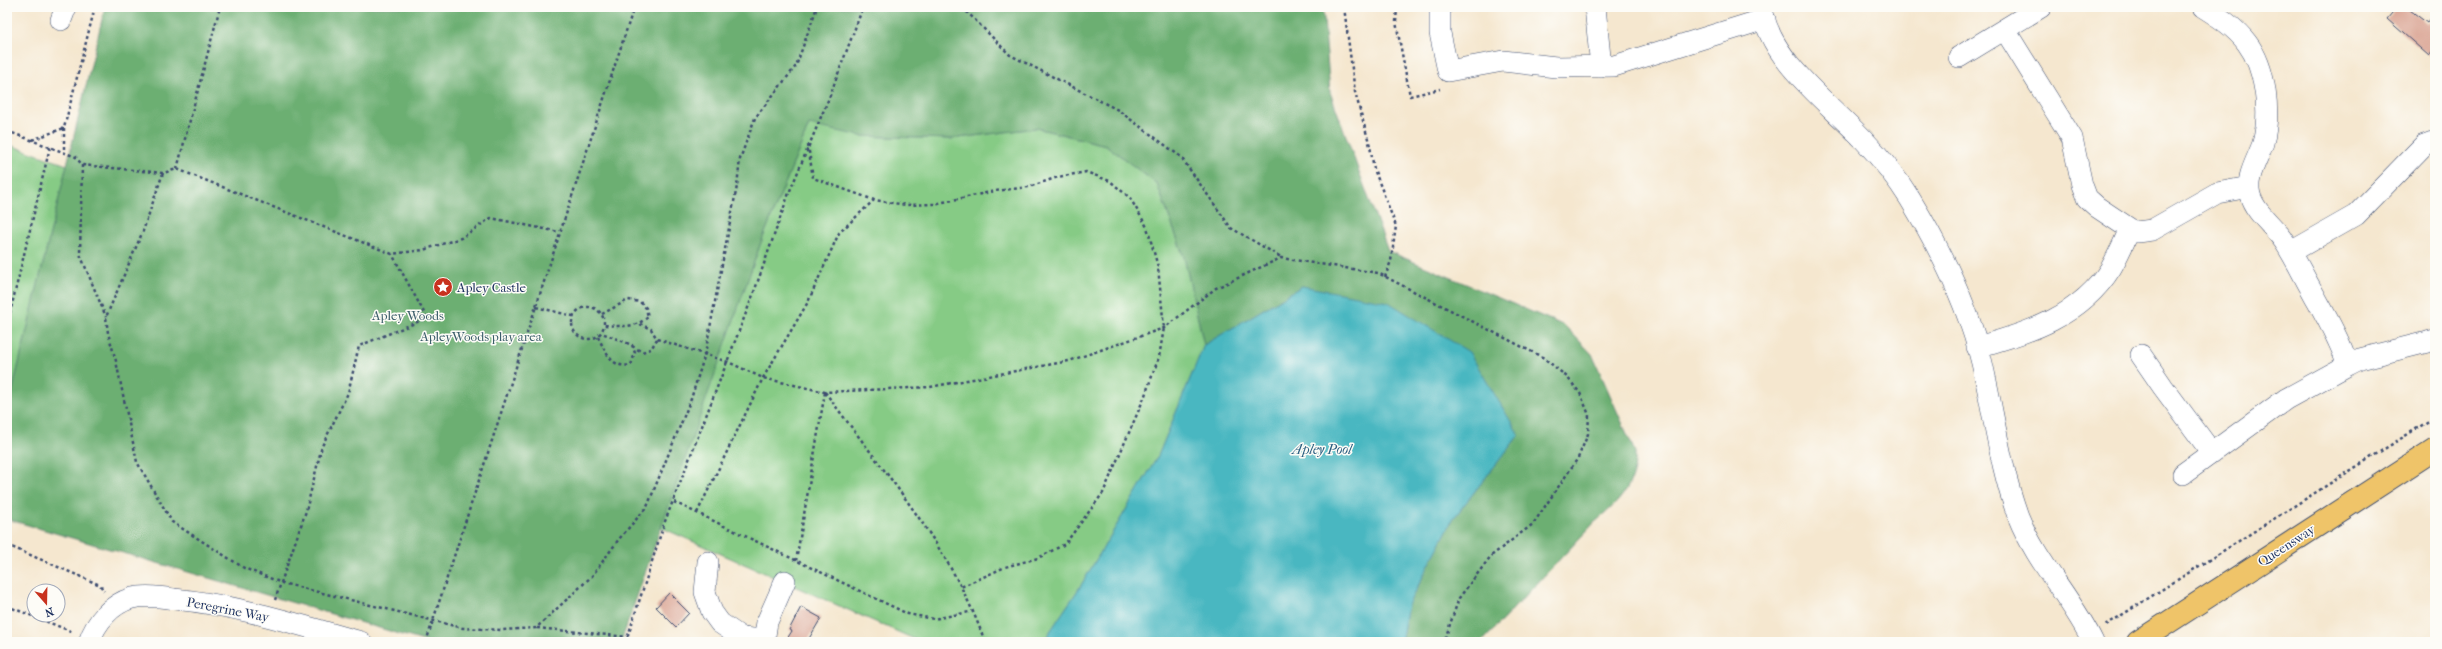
<svg xmlns="http://www.w3.org/2000/svg" width="2442" height="649" font-family="'IM FELL French Canon',serif">
	<style>
		.green { fill: #86cb85; stroke: #507d72 }
		.forest { fill: #6caf72; stroke: #446f68 }
		.water { fill: #49b7c1; stroke: #327390 }
		.building { fill: #ddab9b }
		.lines { fill: none; stroke-linecap: round; stroke-linejoin: round }
		.minor-casing { stroke: #3c4b6f; stroke-width: 22 }
		.major-casing { stroke: #3c4b6f; stroke-width: 24 }
		.path { stroke: #3c4b6f; stroke-width: 2.5; stroke-dasharray: 3 3; stroke-linecap: butt }
		.minor { stroke: #fff; stroke-width: 21 }
		.major { stroke: #efc469; stroke-width: 22 }
		.labels { text-anchor: middle; stroke-width: 3; stroke-linejoin: round; paint-order: stroke }
		.poi-label { font-size: 13px; fill: #1b2f5e; stroke: #fdfcf7; text-anchor: start }
		.park-label { font-size: 13px; fill: #3b5e6a; stroke: #fdfcf7 }
		.street-label { font-size: 13px; fill: #1b2f5e; stroke: #fdfcf7 }
		.water-label { font-size: 14px; font-style: italic; fill: #2b5f81; stroke: #fdfcf7 }
	</style>
	<rect width="100%" height="100%" fill="#fdfcf7"/>
	<filter id="ink" filterUnits="userSpaceOnUse"><feTurbulence type="fractalNoise" baseFrequency=".025" numOctaves="2"/><feDisplacementMap in="SourceGraphic" scale="8" xChannelSelector="R" yChannelSelector="G"/><feConvolveMatrix kernelMatrix="1 2 1 2 8 2 1 2 1" color-interpolation-filters="sRGB"/></filter>
	<filter id="wash" filterUnits="userSpaceOnUse"><feTurbulence type="fractalNoise" baseFrequency=".012" numOctaves="4" result="noise"/><feDisplacementMap in="SourceGraphic" scale="16" xChannelSelector="R" yChannelSelector="G"/><feGaussianBlur stdDeviation="0.9" result="paint"/><feColorMatrix in="noise" values="0 0 0 0 0 0 0 0 0 0 0 0 0 0 0 0 0 1.4 0 .05"/><feComposite in="paint" operator="in"/></filter>
	<g filter="url(#wash)">
		<rect width="100%" height="100%" fill="#f5e7cf"/>
		<path class="green" d="M809 125 837 128 861 136 950 139 1036 128 1106 145 1157 184 1184 257 1204 345 1158 456 1080 587 1043 642H921L660 527 760 245Z
			M7 144 67 165 7 413Z"/>
		<path class="forest" d="M105 7H1323L1330 92 1388 251 1565 326 1592 354 1635 452C1637 484 1619 503 1595 522L1482 642H1401L1408 605 1453 519 1519 435 1302 286 1204 345 1184 257 1157 184 1106 145 1036 128 950 139 861 136 809 125 760 245 621 642H427L7 519V413Z"/>
		<path class="water" d="M1302 286 1388 302 1469 352 1519 435 1453 519 1408 605 1401 642H1043L1080 587 1158 456 1204 345Z"/>
		<g id="blocks">
			<path class="building" d="M2397 7H2406L2427 23 2435 13V49L2429 56 2387 19Z
				M669 593 689 613 676 627 656 607Z
				M801 607 821 618 807 642H785L792 631 789 630Z"/>
		</g>
	</g>
	<g filter="url(#ink)">
		<use href="#blocks" fill-opacity="0" stroke="#3c4b6f" stroke-width="1"/>
		<g class="lines">
			<defs>
				<path id="minor" d="M1440 7V33L1448 71 1503 61 1556 67 1614 66 1765 19
					M1595 7 1601 67
					M1762 7C1768 59 1829 103 1863 139 1880 157 1897 178 1910 199 1941 250 1968 305 1982 363 1994 414 2000 467 2018 516 2036 562 2072 598 2093 642
					M2203 7C2219 17 2236 28 2247 43 2266 68 2271 113 2263 143 2258 159 2245 177 2250 195 2255 213 2274 226 2284 241 2294 256 2302 273 2311 289 2324 313 2339 338 2348 365L2360 359 2435 340
					M61 20 66 7
					M2005 30 2072 138 2082 185 2087 198 2097 207 2130 229 2137 232 2152 230 2217 193 2249 187
					M1959 57 2041 7
					M2291 252 2356 215 2424 145 2435 141
					M1977 347C2029 333 2081 316 2111 268 2118 256 2124 242 2130 229
					M2141 355 2163 387 2212 453
					M2183 474 2286 399 2348 365
					M708 562 705 592 712 612 720 623 742 638 764 640
					M89 642C96 622 111 604 132 598 145 595 161 597 174 599 238 605 299 625 361 642
					M764 642 767 622 785 581"/>
				<path id="major" d="M2138 642 2435 449"/>
			</defs>
			<use href="#minor" class="minor-casing"/>
			<use href="#major" class="major-casing"/>
			<path class="path" d="M962 7 1010 55 1118 110 1181 157 1231 228 1281 257
				M1344 7 1355 92 1370 146 1374 169 1396 226 1391 261 1385 277
				M1397 7 1396 22 1410 96 1440 89
				M64 128V152
				M7 131 76 157 82 165 163 173 177 169 392 254 423 250 461 238 491 218 559 232
				M32 140 64 128 95 7
				M808 145 813 178 874 200 906 205 934 204 995 191 1029 187 1058 177 1086 172 1110 181 1130 198 1147 227 1158 267 1164 328 1159 357 1144 398 1103 493 1065 544 1038 558 1005 567 961 587
				M82 165 80 254 106 317
				M177 169 220 7
				M163 173 143 231 106 317 108 333 116 361 137 462 172 522 244 568 282 583 463 628 502 630 536 628 592 576 619 539 647 507 691 399 705 354 737 186 740 159 755 118 796 66 817 7
				M572 323a16 16 0 1 1 32 0a16 16 0 1 1-32 0Z
				M536 307 573 316
				M602 314 628 300 640 302 646 308 648 317C634 329 621 326 604 325
				M7 325 50 147
				M598 337C606 352 611 369 631 365L635 353 632 345 602 333
				M657 339 728 362 763 378 825 392 930 387 1069 361 1164 328 1216 288 1281 258 1378 273 1544 358 1567 377 1580 393 1589 415 1588 434 1578 458 1533 524 1491 556 1459 598 1444 642
				M632 346 642 352 651 349 657 339 651 329 640 324
				M825 392C883 471 952 548 985 642
				M674 502 908 614 934 619 974 611
				M697 513 763 378 808 302 839 233 874 200
				M7 545 100 585 104 591
				M796 561 825 392
				M275 600 306 511 322 446 348 393 359 346 427 318 392 254
				M7 606 73 632
				M2106 625 2435 417
				M537 628 628 637
				M426 642 634 7
				M626 642 664 524 753 295 789 193 829 98 863 7"/>
			<use href="#minor" class="minor"/>
			<use href="#major" class="major"/>
		</g>
	</g>
	<defs>
		<symbol id="sight-disc" viewBox="-11 -11 22 22"><circle r="9.5" fill="#c8321e" stroke="#fdfcf7"/><path d="M0-6L1.8-2.2L6-1.7L2.9 1.2L3.7 5.4L0 3.3L-3.7 5.4L-2.9 1.2L-6-1.7L-1.8-2.2Z" fill="#fff"/></symbol>
	</defs>
	<g fill-rule="evenodd">
		<use href="#sight-disc" x="432" y="276" width="22" height="22"/>
	</g>
	<g class="labels">
		<g class="poi-label">
			<text x="457" y="292">Apley Castle</text>
		</g>
		<g class="park-label">
			<text x="408" y="320">Apley Woods</text>
			<text x="481" y="341">ApleyWoods play area</text>
		</g>
		<g class="street-label">
			<text transform="translate(2286 545) rotate(-33)" y="5">Queensway</text>
			<text transform="translate(228 609) rotate(11)" y="5">Peregrine Way</text>
		</g>
		<g class="water-label">
			<text x="1322" y="454">Apley Pool</text>
		</g>
	</g>
	<rect width="2442" height="649" fill="none" stroke="#fdfcf7" stroke-width="24"/>
	<g transform="translate(46 603) rotate(160)"><circle r="19" fill="#fdfcf7" stroke="#a3aaba"/>
	<path d="M0-3L7 15L0 10L-7 15Z" fill="#c8321e"/>
	<text y="-6" font-size="11" font-weight="bold" text-anchor="middle" fill="#1b2f5e">N</text>
	</g>
</svg>
